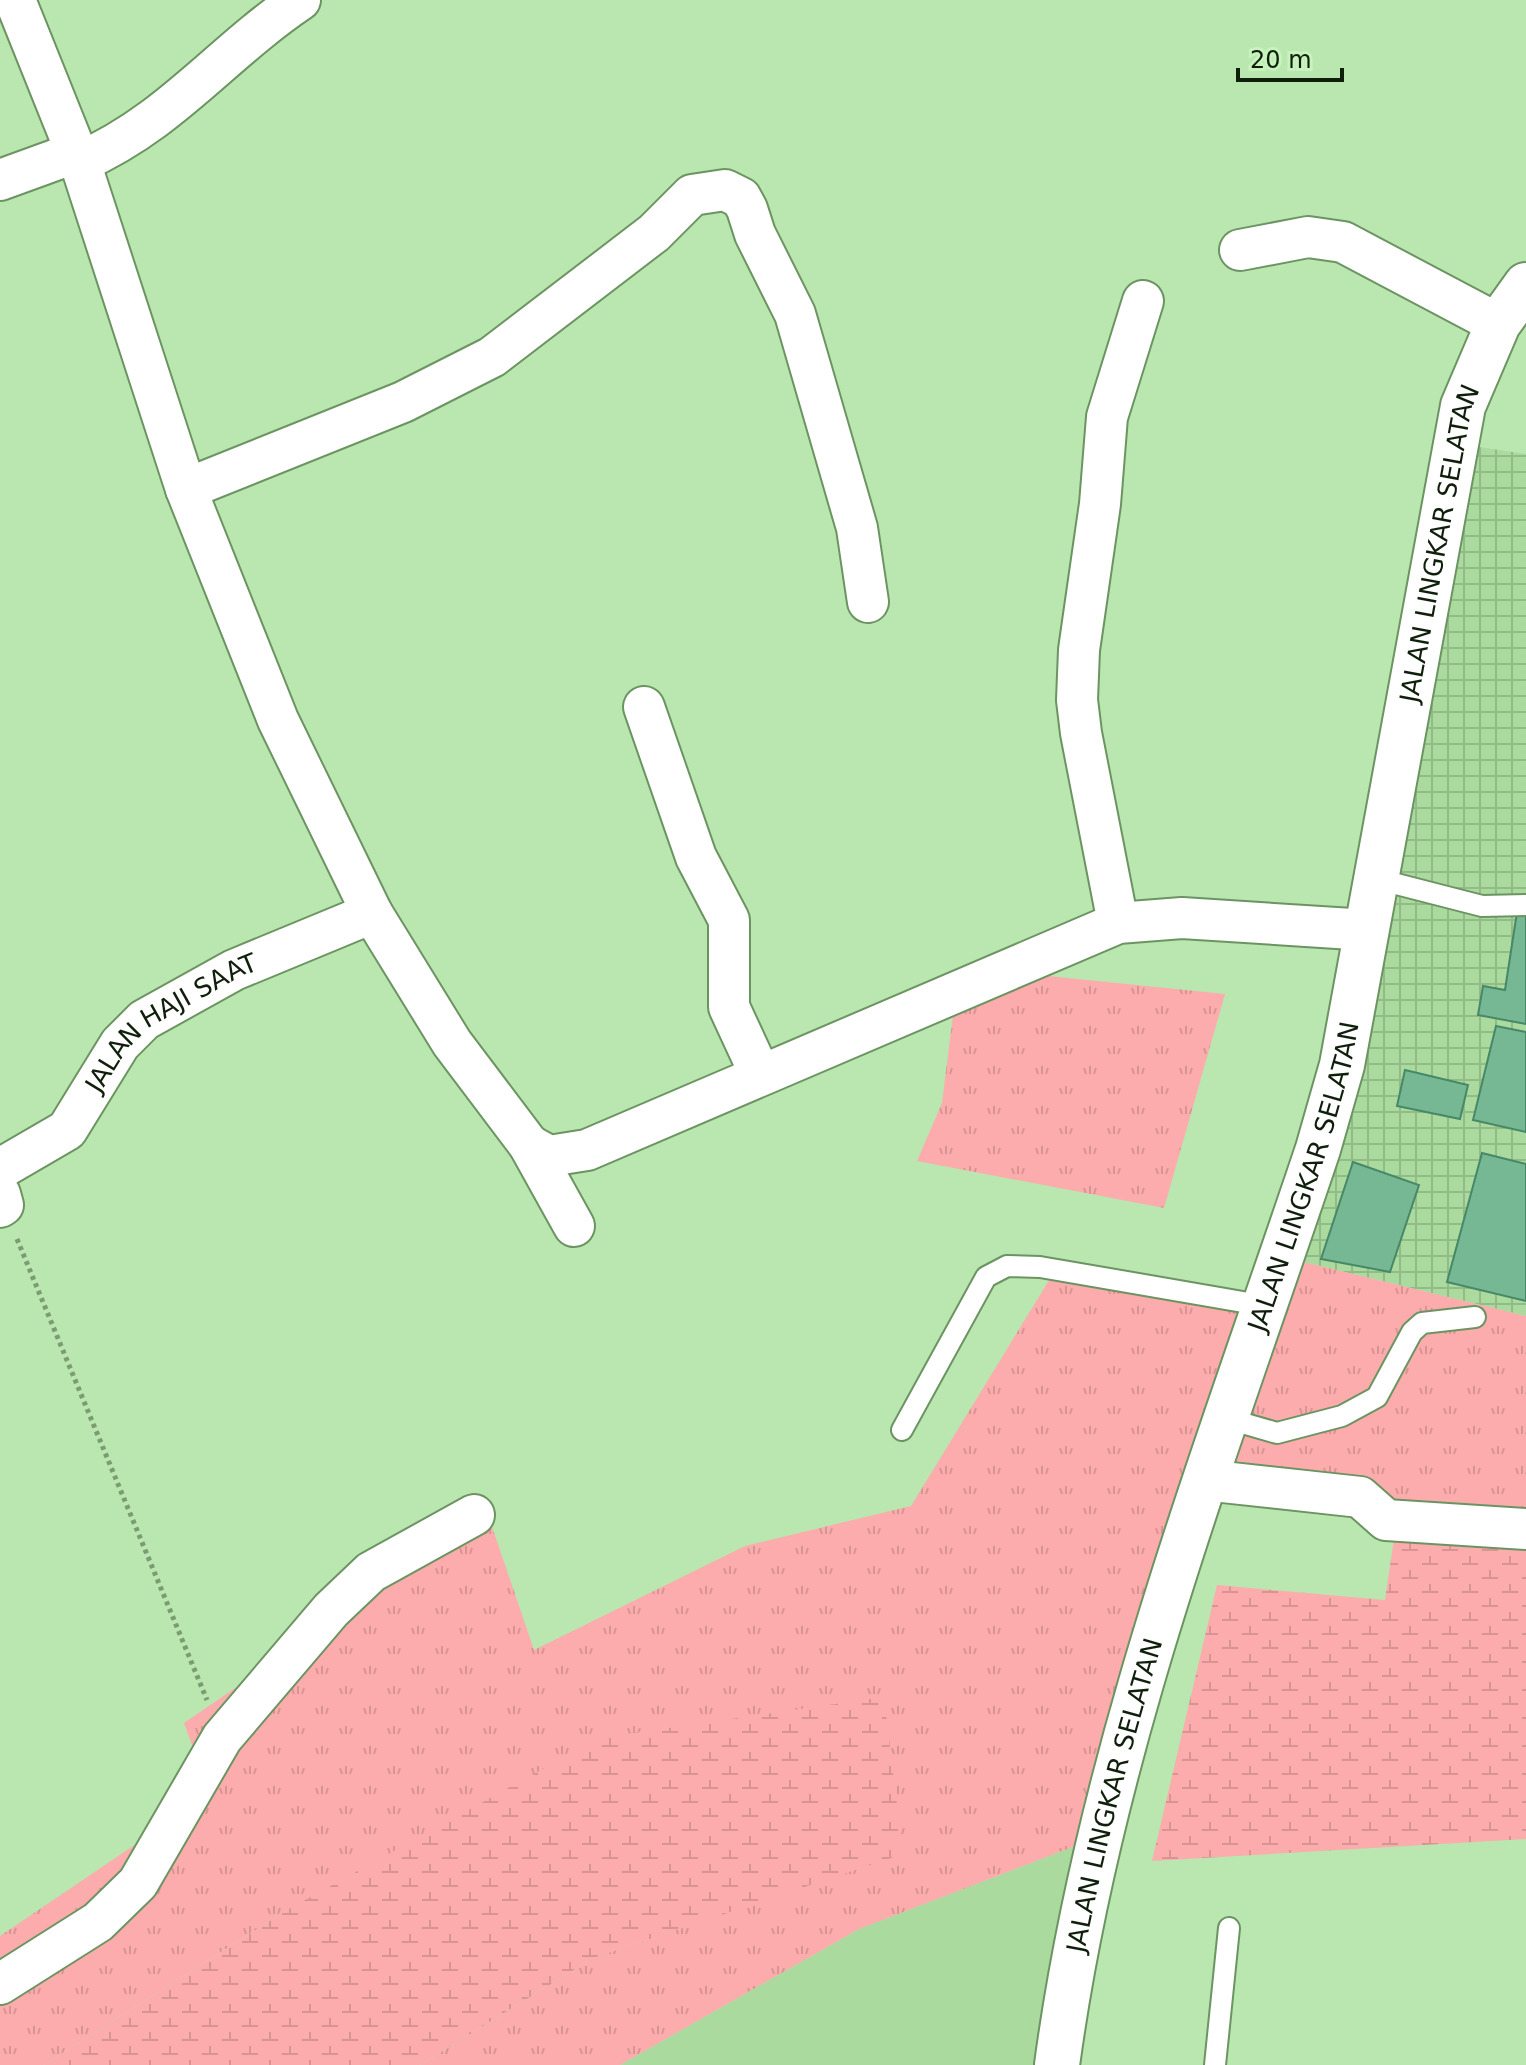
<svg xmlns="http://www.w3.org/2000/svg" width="1526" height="2065" font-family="'DejaVu Sans',sans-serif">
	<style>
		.built { fill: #abda9f }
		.industrial { fill: url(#industrial-grid) }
		.grass { fill: url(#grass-tufts) }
		.wetland { fill: url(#wetland-marsh) }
		.building { fill: #76b794; stroke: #478867; stroke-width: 2 }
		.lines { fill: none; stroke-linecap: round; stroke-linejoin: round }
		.lane-casing { stroke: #6c9462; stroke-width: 24 }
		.street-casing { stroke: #6c9462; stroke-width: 44 }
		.secondary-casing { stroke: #6c9462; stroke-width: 48 }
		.path { stroke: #7b9c73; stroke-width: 5; stroke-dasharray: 4 4; stroke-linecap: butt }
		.lane { stroke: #fff; stroke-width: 20 }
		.street { stroke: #fff; stroke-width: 40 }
		.secondary { stroke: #fff; stroke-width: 44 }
		.labels { text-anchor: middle; stroke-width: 6; stroke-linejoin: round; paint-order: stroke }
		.street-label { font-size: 26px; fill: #101f0c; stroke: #c7f3bc }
	</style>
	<defs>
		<pattern id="industrial-grid" width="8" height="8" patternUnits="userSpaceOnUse" patternTransform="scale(2)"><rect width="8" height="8" fill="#abda9f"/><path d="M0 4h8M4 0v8" fill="none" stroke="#92bb88"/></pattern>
		<pattern id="grass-tufts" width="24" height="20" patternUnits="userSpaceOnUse" patternTransform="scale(2)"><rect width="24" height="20" fill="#fcacac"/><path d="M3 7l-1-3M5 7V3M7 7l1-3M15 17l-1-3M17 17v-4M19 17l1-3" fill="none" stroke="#d79493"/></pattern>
		<pattern id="wetland-marsh" width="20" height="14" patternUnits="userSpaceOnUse" patternTransform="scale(2)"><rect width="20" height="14" fill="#fcacac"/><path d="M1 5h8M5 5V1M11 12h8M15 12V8" fill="none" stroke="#d79493"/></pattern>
	</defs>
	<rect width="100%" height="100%" fill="#bae6b0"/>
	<path class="built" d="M1104 1835 1071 2065H620L859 1929Z"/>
	<path class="industrial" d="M1459 444 1526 454V1316L1275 1255 1375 961Z"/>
	<path class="grass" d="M959 967 1225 994 1164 1208 917 1161 942 1103Z
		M1275 1255 1526 1316V1550L1395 1532 1208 1474 1104 1835 859 1929 620 2065H420L593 1958 903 1853 287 1910 44 2065H0V1936L210 1794 184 1723 488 1515 534 1650 745 1546 911 1506 1054 1272 1253 1316Z"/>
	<path class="wetland" d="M1395 1532 1526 1550V1839L1152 1861 1217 1585 1385 1600Z
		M884 1697 903 1854 593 1958 420 2065H44L287 1910 599 1738Z"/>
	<path class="building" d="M1526 911V1024L1478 1015 1483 986 1505 990 1517 912Z
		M1496 1026 1526 1032V1132L1473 1120Z
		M1405 1070 1468 1085 1460 1119 1397 1106Z
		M1482 1153 1526 1164V1301L1447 1282Z
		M1353 1162 1419 1185 1390 1272 1321 1259Z"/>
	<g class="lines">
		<defs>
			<path id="lane" d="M1377 879 1482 906 1526 905
				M1225 1418 1277 1433 1342 1416 1377 1397 1412 1332 1422 1323 1475 1317
				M902 1430 986 1277 1007 1266 1040 1267 1266 1306
				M1215 2065 1229 1928"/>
			<g id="street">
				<path d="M15 0 80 162 186 489 278 720 372 913 452 1043 529 1145 574 1226"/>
				<path d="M80 162C171 122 220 54 300 0"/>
				<path d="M0 180 77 152"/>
				<path d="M1240 250 1308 237 1343 242 1498 324"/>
				<path d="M186 489 403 402 492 357 654 233 692 195 725 190 741 198 747 209 755 234 795 314 857 528 868 602"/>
				<path d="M644 707 696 857 729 920V1007L760 1074"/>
				<path d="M1118 923 1081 733 1077 700 1079 650 1100 504 1107 417 1143 301"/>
				<path d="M529 1145 549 1156 587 1150 1118 923 1182 918 1368 930"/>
				<path id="s1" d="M0 1169 67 1130 120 1044 144 1020 234 970 372 913"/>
				<path d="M0 1194 3 1205 0 1207"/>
				<path d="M1204 1480 1360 1497 1386 1520 1526 1529"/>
				<path d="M0 1984 98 1922 138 1883 222 1738 331 1610 371 1572 474 1515"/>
			</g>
			<g id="secondary">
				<path id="s2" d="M1057 2065C1100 1747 1217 1451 1318 1149L1342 1065 1463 406 1498 324 1526 285"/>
			</g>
		</defs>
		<use href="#lane" class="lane-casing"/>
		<use href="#street" class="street-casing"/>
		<use href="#secondary" class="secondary-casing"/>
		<path class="path" d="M17 1239 207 1700"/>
		<use href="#lane" class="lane"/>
		<use href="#street" class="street"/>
		<use href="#secondary" class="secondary"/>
	</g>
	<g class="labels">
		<g class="street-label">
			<text dy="9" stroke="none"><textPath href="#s2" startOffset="1572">JALAN LINGKAR SELATAN</textPath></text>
			<text dy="9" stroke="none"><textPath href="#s1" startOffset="232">JALAN HAJI SAAT</textPath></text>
			<text dy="9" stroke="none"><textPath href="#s2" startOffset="924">JALAN LINGKAR SELATAN</textPath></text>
			<text dy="9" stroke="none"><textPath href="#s2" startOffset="276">JALAN LINGKAR SELATAN</textPath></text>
		</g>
	</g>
	<path d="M1238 68v12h104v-12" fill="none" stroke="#101f0c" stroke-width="4"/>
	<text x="1250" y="68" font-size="24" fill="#101f0c" stroke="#c7f3bc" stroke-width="6" paint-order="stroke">20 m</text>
</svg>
